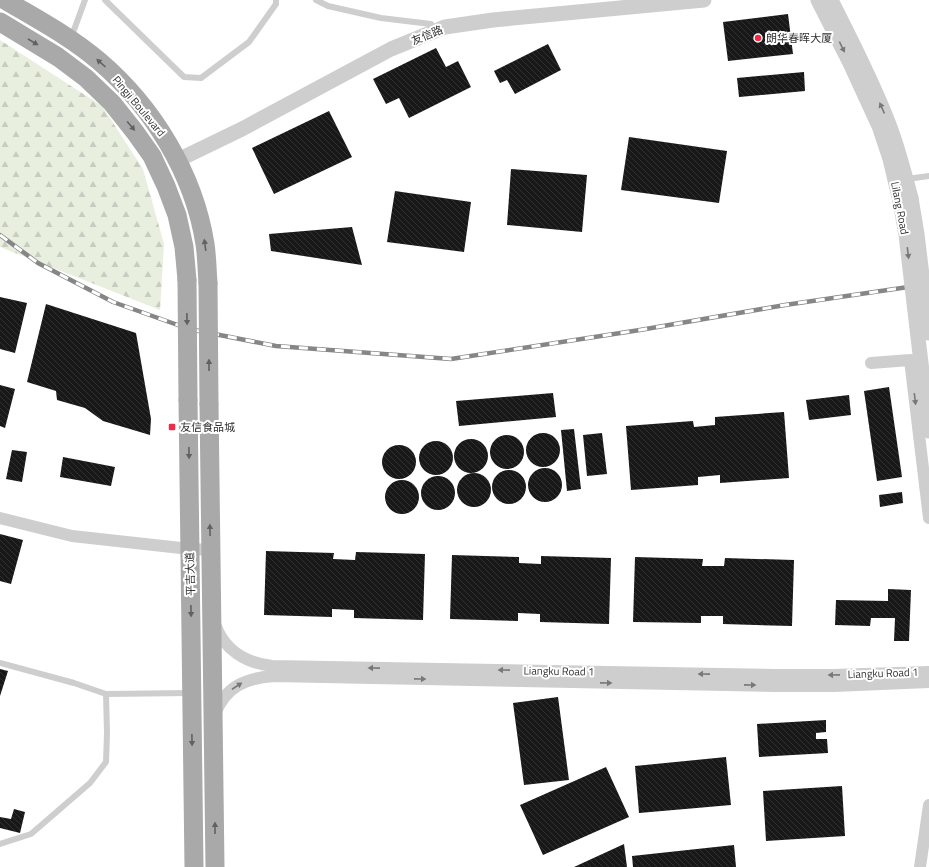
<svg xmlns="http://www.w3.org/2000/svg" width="929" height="867" font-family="'Titillium Web','Noto Sans SC',sans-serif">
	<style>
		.forest { fill: url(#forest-firs) }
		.building { fill: url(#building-back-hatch) }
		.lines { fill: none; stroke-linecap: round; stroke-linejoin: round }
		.service { stroke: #cecece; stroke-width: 6 }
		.minor { stroke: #cecece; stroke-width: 12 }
		.tertiary { stroke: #cecece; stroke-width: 15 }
		.primary { stroke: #a9a9a9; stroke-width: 19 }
		.rail-casing { stroke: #868686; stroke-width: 4.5 }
		.rail { stroke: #fff; stroke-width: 3; stroke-dasharray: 9; stroke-linecap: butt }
		.tertiary-bridge { stroke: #cecece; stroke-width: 15 }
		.primary-bridge { stroke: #a9a9a9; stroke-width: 19 }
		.oneway { fill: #616161 }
		.oneway2 { fill: #787878 }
		.poi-dot { fill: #f02b48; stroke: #fff; stroke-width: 1.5 }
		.labels { text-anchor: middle; stroke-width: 4; stroke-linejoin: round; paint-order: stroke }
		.street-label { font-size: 11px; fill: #313131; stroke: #fff }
		.poi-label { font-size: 11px; fill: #313131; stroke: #fff; text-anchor: start }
	</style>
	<defs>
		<pattern id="forest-firs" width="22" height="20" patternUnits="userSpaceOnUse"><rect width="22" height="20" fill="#e8efdf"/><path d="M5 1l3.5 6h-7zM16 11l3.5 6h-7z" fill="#c7cdc0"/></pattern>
		<pattern id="building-back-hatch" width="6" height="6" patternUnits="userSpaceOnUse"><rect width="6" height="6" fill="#181818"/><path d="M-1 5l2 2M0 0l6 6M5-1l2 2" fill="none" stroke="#313131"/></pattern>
	</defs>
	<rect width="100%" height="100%" fill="#fff"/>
	<path class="forest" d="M0 40 102 106 143 169 164 244 160 310 0 247Z"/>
	<path class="building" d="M788 14 793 54 728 61 723 22Z
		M548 44 561 70 515 94 507 80 500 83 494 71Z
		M436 48 446 67 458 61 471 87 409 118 399 98 386 104 373 79Z
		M804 72 805 91 739 97 737 78Z
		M329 111 352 157 274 194 252 148Z
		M629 137 727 151 719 203 621 190Z
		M511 169 587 175 582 232 507 225Z
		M395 191 471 202 464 252 387 242Z
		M352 227 362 265 271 251 269 234Z
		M0 297 27 303 15 353 0 349Z
		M46 304 136 333 151 419 150 435 103 421 85 408 57 400 56 391 27 382Z
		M0 385 15 389 5 428 0 426Z
		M889 387 902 477 877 481 864 391Z
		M553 393 556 417 459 426 456 401Z
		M849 395 851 415 809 420 806 400Z
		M784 412 789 478 720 483V475L698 477V485L631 490 626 426 693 421 694 427 715 425V417Z
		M574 429 581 489 567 491 561 430Z
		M526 450a17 17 0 1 1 34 0a17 17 0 1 1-34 0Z
		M602 433 607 474 587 476 583 435Z
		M490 452a17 17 0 1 1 34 0a17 17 0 1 1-34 0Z
		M454 456a17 17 0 1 1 34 0a17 17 0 1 1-34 0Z
		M419 458a17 17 0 1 1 34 0a17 17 0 1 1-34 0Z
		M382 462a17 17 0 1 1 34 0a17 17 0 1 1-34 0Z
		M12 450 27 452 22 482 6 479Z
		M63 457 115 467 111 486 60 477Z
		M528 485a17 17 0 1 1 34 0a17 17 0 1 1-34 0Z
		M492 487a17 17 0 1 1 34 0a17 17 0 1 1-34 0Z
		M457 490a17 17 0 1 1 34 0a17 17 0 1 1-34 0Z
		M421 493a17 17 0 1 1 34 0a17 17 0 1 1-34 0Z
		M385 497a17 17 0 1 1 34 0a17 17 0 1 1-34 0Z
		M902 492 903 503 880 507 879 495Z
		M0 534 23 540 11 584 0 581Z
		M266 551 334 553 333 559 355 560 356 552 425 554 423 620 354 618V610L332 609V617L264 615Z
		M452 555 519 557V563L541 564V556L611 558 609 624 540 622V614L518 613V621L450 619Z
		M635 557 703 559 702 566H724L725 558 794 560 792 626 723 624V616H701V623L633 622Z
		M888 589 911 590 909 641H894L895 618H871L870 626 835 625 836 600 888 601Z
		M0 669 8 671 0 696Z
		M558 697 569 780 524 785 513 703Z
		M826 720V732L816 733V739H827L828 753 759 757 757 724Z
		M726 757 731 805 639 813 635 766Z
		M606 767 629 817 543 855 520 805Z
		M842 786 845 836 766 841 763 791Z
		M14 809 25 812 20 833 0 828V817L11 819Z
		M624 844 627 867H574Z
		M734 845 736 867H633L632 856Z"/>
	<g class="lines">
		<path class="service" d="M105 0 184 77 201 78 249 42 276 4V0
			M316 0 328 6 381 18 431 24
			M71 38 85 0
			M907 179 929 176
			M0 663 74 683 106 694 107 733 106 762 90 783 31 834 0 844
			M106 694 190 693"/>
		<path class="minor" d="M910 360 929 518
			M871 363 910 360
			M0 518 72 536 190 549 211 550
			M215 624C224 650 246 663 272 666L775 675H833L929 672
			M215 714C226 686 246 678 274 676L775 686H834L929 682
			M920 867 929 805"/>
		<path class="tertiary" d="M818 0 850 63 879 126 890 159 900 201
			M831 0C851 40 872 80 888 122 898 147 904 172 911 198
			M178 160 242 129 391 49 445 27 493 20 704 0"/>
		<path class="primary" d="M5 0C37 19 71 37 99 61 153 107 194 174 205 244 207 257 207 270 208 283
			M0 22 58 57 86 78 112 103 135 132 152 156 166 186 177 215 184 247 187 280
			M188 400 194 867
			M209 404 215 867"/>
		<defs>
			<path id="rail" d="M0 235 38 263 113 302 189 329 276 346 451 359 640 330 785 305 929 284"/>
		</defs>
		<use href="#rail" class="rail-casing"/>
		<use href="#rail" class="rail"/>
		<path class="tertiary-bridge" d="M911 198 917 234 929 333
			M900 201 906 235 929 431"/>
		<path class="primary-bridge" d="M187 280 188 400
			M208 283 209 404"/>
	</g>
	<defs><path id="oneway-solid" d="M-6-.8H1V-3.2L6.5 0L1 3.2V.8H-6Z"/></defs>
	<g class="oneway">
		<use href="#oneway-solid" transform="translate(33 42) rotate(31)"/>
		<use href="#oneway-solid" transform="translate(101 63) rotate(-138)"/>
		<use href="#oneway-solid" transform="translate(131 126) rotate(50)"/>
		<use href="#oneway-solid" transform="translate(205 245) rotate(-98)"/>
		<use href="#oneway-solid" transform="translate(187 319) rotate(89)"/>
		<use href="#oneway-solid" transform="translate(209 365) rotate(-90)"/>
		<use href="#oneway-solid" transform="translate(189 453) rotate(89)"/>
		<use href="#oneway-solid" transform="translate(210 530) rotate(-91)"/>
		<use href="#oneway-solid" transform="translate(191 611) rotate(89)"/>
		<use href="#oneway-solid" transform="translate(192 740) rotate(89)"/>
		<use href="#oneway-solid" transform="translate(215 828) rotate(-90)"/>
	</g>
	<g class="oneway2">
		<use href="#oneway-solid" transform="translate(842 47) rotate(64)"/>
		<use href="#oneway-solid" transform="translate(882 108) rotate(-114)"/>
		<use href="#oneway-solid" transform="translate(908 253) rotate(83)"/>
		<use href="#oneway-solid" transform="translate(915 399) rotate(83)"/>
		<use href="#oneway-solid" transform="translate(374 668) rotate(-179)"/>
		<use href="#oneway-solid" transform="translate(504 670) rotate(-179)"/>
		<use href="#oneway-solid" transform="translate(704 674) rotate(-179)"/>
		<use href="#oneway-solid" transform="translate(834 675) rotate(179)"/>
		<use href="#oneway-solid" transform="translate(420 679) rotate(1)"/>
		<use href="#oneway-solid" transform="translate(606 683) rotate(1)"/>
		<use href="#oneway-solid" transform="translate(750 685) rotate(1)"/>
		<use href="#oneway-solid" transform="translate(237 686) rotate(-33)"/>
	</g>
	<g class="poi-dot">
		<circle cx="758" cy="38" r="4"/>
		<rect x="168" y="423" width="8" height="8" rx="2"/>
	</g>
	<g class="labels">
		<g class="street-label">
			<text transform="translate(427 35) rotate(-22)" y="4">友信路</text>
			<text transform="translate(139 106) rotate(50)" y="4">Pingji Boulevard</text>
			<text transform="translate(900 208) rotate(79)" y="4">Lilang Road</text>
			<text transform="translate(190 574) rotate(-91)" y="4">平吉大道</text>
			<text transform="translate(559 671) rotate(1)" y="4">Liangku Road 1</text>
			<text transform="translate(883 673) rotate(-2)" y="4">Liangku Road 1</text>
		</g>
		<g class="poi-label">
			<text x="766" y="42">朗华春晖大厦</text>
			<text x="180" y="431">友信食品城</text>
		</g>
	</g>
</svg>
